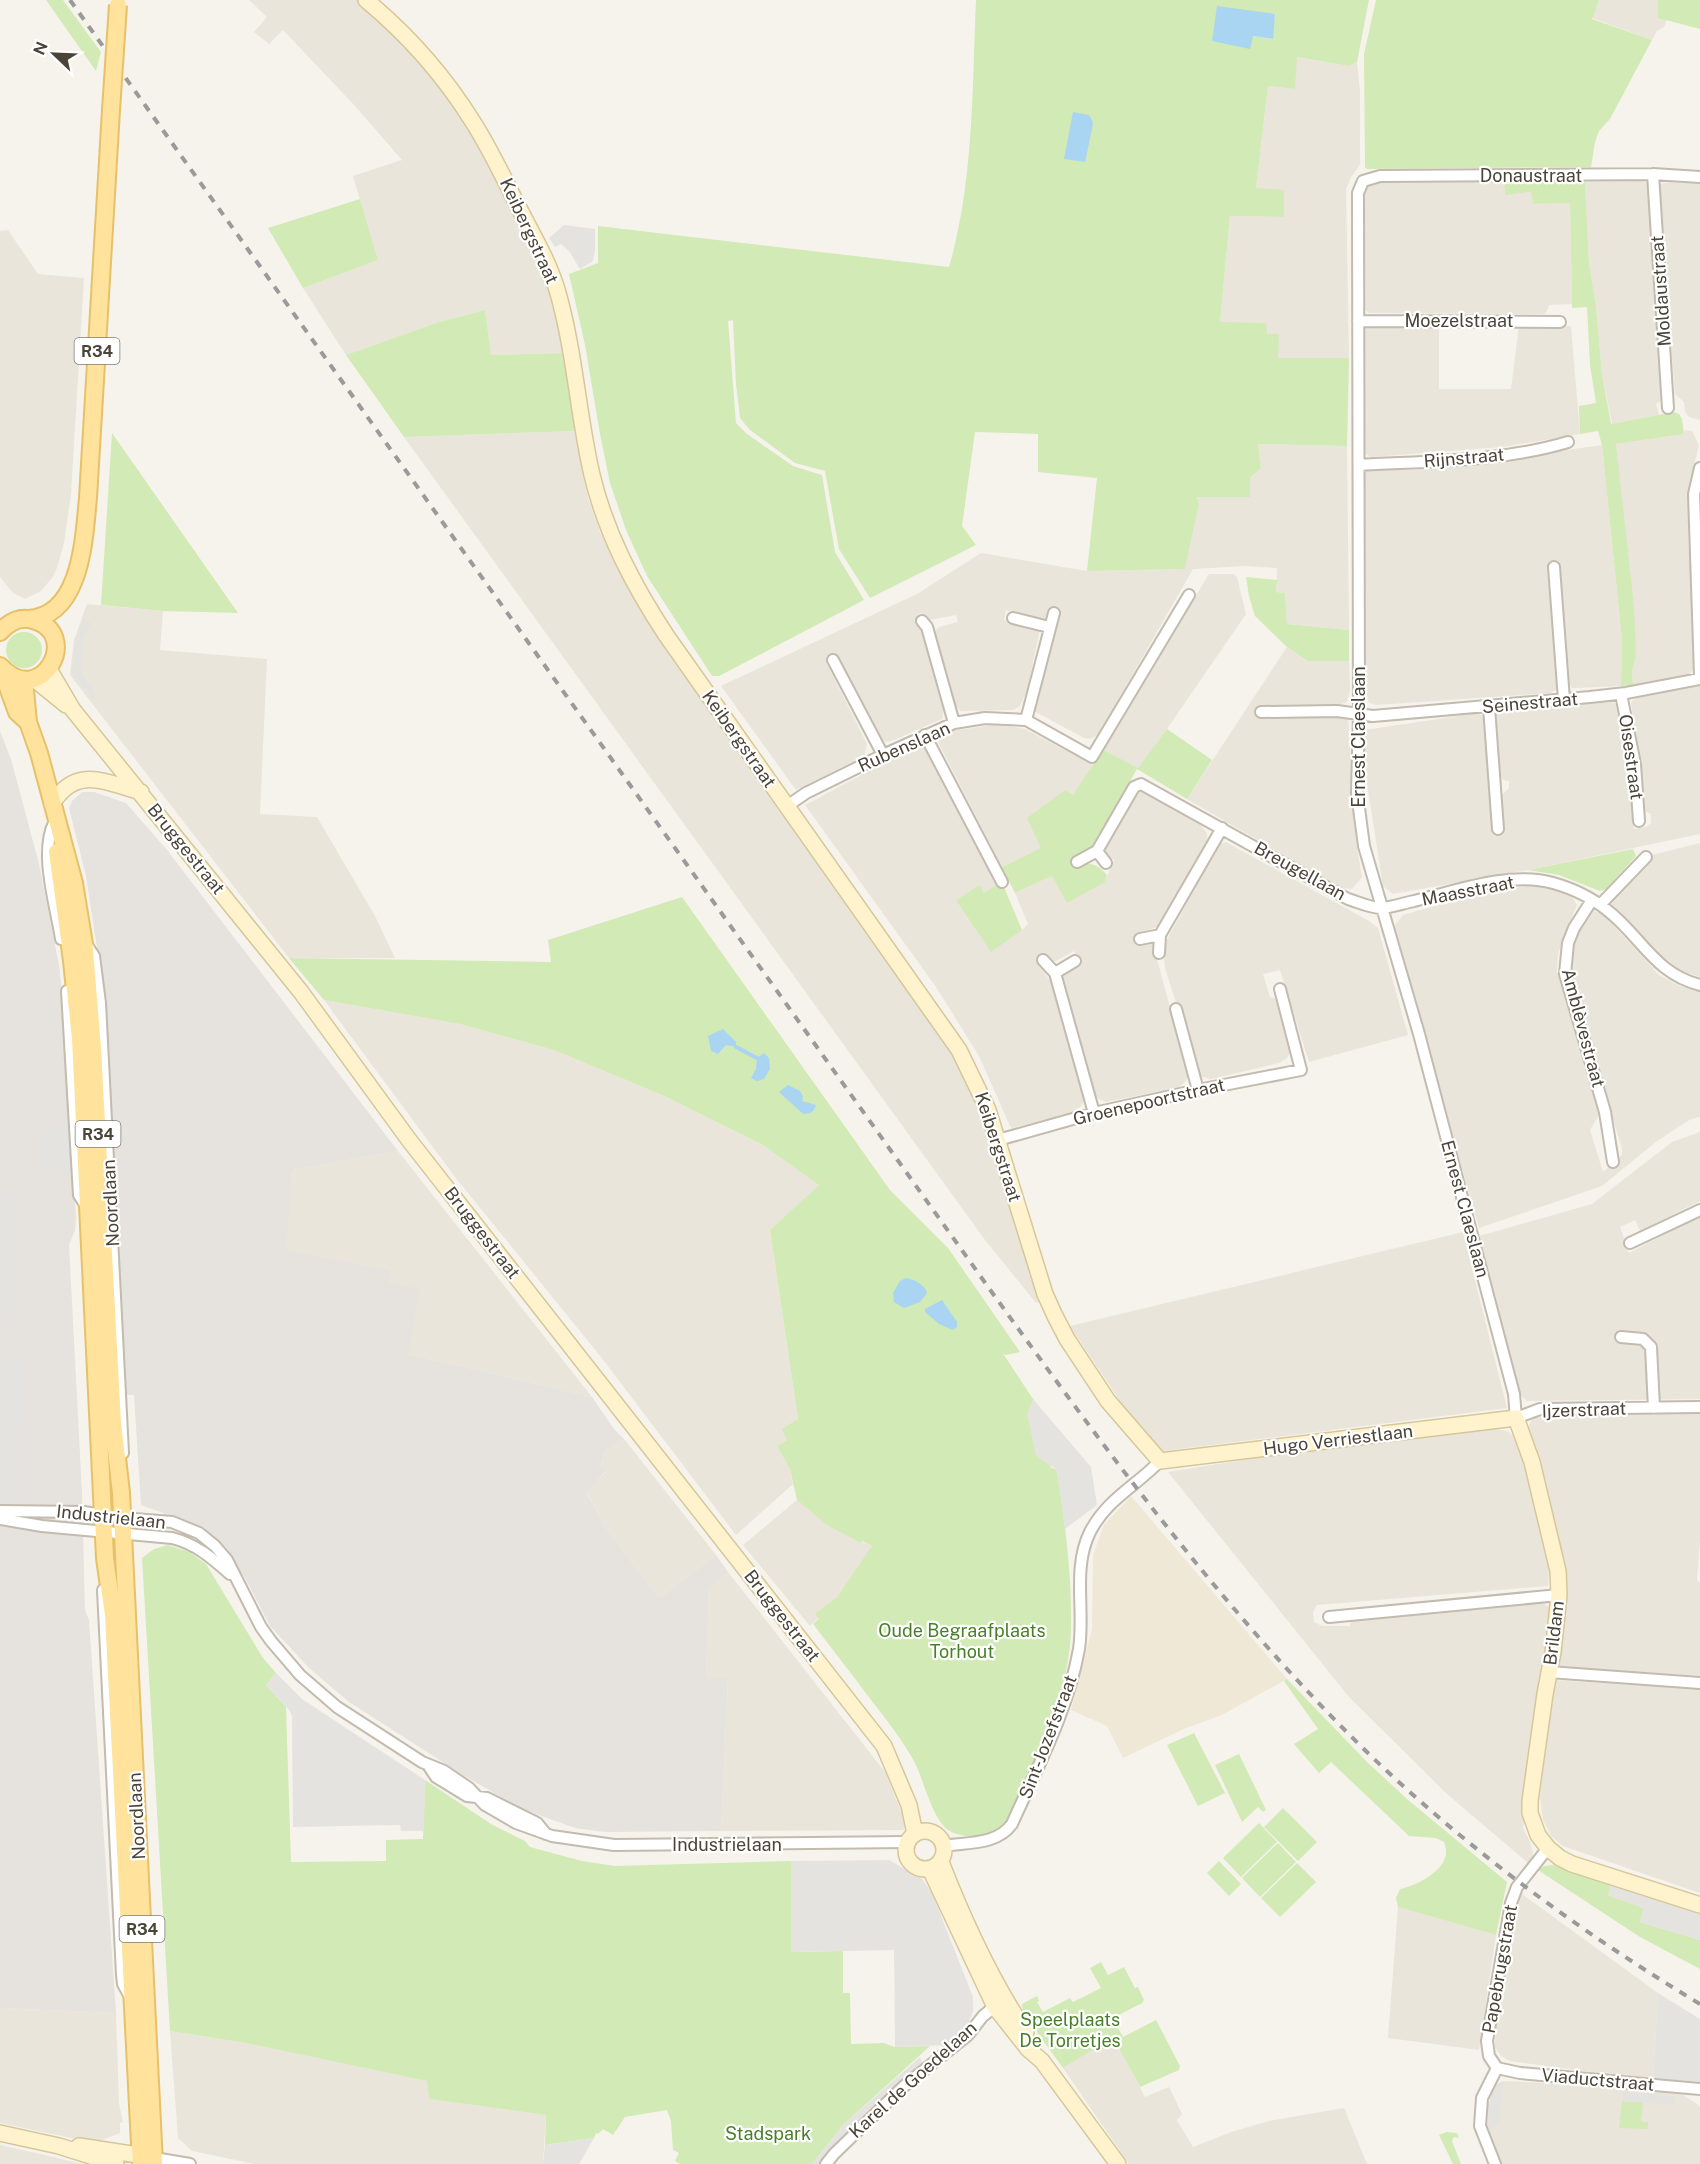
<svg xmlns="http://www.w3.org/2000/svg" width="1700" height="2164" font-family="'Public Sans',sans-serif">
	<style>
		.residential { fill: #eae5da }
		.industrial { fill: #e6e2dd }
		.education { fill: #efe8d6 }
		.green { fill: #d2eab5; fill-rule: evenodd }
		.parking { fill: #e5e3e0 }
		.water { fill: #a9d4f2 }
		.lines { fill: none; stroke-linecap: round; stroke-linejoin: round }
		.stream { stroke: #a9d4f2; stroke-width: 4 }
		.street-casing { stroke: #c2bbae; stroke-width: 14 }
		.secondary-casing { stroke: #d6c79b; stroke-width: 18 }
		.primary-casing { stroke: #e6c16a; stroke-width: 20 }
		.street { stroke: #fff; stroke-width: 10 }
		.secondary { stroke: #fff3cd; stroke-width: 15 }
		.primary { stroke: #ffe39c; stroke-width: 16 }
		.rail { stroke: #9a9a9a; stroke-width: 4; stroke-dasharray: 8 8; stroke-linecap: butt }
		.primary-bridge-casing { stroke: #e6c16a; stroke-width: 20; stroke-linecap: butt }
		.primary-bridge { stroke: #ffe39c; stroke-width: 16 }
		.labels { text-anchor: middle; stroke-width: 4.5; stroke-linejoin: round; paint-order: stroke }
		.shield { fill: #fff; stroke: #817c74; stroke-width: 1.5 }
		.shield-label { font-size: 16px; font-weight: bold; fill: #4b4439 }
		.street-label { font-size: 18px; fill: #4b4439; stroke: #fff }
		.park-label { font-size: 18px; fill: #4a7f2a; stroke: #fff }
	</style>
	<rect width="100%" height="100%" fill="#f6f3ec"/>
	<path class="residential" d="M249 0H357L418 59 450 98 479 144 521 220 550 287 564 353 491 355 485 310 439 322 346 355 303 288 378 260 353 176 402 160 355 106 283 30 269 44 254 32 267 17Z
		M1599 0H1658V17L1667 20 1664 27 1657 31 1652 40 1592 18Z
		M1296 57 1349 66 1357 62 1360 91V165L1351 177 1346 189 1349 358H1278L1267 334 1220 322 1230 216 1284 217 1256 188 1268 86 1295 89Z
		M1643 180 1648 184 1664 394 1662 400 1656 404 1659 415 1612 424 1602 374 1596 306 1589 263 1585 182Z
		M1371 182H1504L1505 194 1532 192 1533 204 1570 203 1572 304 1549 305 1547 311 1544 314 1369 313 1364 309 1362 295 1363 197 1366 188Z
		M1670 182 1700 184V420L1689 417 1685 412 1684 402 1675 394 1658 188 1661 184Z
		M8 230 38 274 84 278 71 494 64 543 57 568 52 578 41 591 25 599 13 593 0 577V231Z
		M1371 325H1439V389H1511L1519 326H1571L1580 434 1503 447 1371 457 1366 454 1364 449 1362 332 1364 327Z
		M1685 430 1692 431 1699 445 1690 482 1688 529 1695 659 1693 670 1689 675 1673 679 1633 685 1632 671 1636 656 1616 444 1684 434Z
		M576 431 588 498 600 532 623 579 661 638 959 1060 990 1129 1041 1300 1036 1303 985 1240 404 437Z
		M1258 444 1347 446 1349 630 1287 624 1285 593 1276 592 1277 568 1246 566 1193 569 1098 735 1090 739 1084 738 1032 710 1060 609 1051 608 1047 621 1006 610 1004 620 1035 626 1040 629 1027 691 1020 706 1013 710 961 711 954 704 934 632 939 627 958 622 956 615 930 620 922 613 917 615 944 710 942 719 894 740 886 742 878 738 835 656 826 662 867 744 864 756 796 790 721 686 917 594 981 553 1087 571 1185 569 1199 504 1197 497 1250 478 1261 468Z
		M1602 445 1622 640 1621 686 1577 688H1572L1568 682 1558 565H1549L1558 685 1556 690 1550 693 1377 705 1369 703 1367 696 1366 672 1363 477 1365 470 1531 455Z
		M1209 574H1234L1237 577 1246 614 1167 729 1138 769 1103 750Z
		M87 604 163 611 160 650 267 659 260 814 317 817 375 916 395 958H289L70 675 74 640Z
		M1287 647 1308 661H1349L1350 690 1347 702 1341 704 1257 709 1258 717 1348 716 1356 842 1362 877 1352 889 1343 888 1331 883 1187 799Z
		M1700 685V834L1528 870 1393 894 1383 886 1365 771V730L1478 713 1484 717 1491 803 1500 802 1501 796 1509 788V781L1503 780 1499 773 1495 717 1498 711 1607 701 1614 703 1619 707 1630 779 1634 829 1646 827 1651 823V814L1645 811 1642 805 1631 702 1637 698Z
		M999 724 1025 729 1093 765 1042 848 1002 867 938 742 943 736 952 731Z
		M923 746 930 752 996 885 984 894 980 886 956 900 1022 930 1028 924 1015 893 1052 876 1105 882 1114 860 1108 856 1104 850 1106 846 1133 797 1138 792 1146 791 1198 822 1207 833 1208 844 1160 926 1138 933 1140 941H1150L1153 944 1186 1067 1188 1075 1186 1081 1179 1087 1106 1102 1099 1099 1094 1094 1089 1077 1061 976 1065 970 1079 962 1074 951 1056 961H1048L1044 956 1037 960 1053 986 1084 1101 1077 1112 1012 1128 1010 1126 979 1056 936 987 805 805 912 748Z
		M1226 842 1369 921 1378 928 1408 1035 1309 1062 1280 970 1263 974 1270 997 1275 998 1290 1053 1287 1058 1279 1063 1211 1079 1199 1076 1165 968 1163 947 1219 844Z
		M1700 843V977L1681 971 1659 955 1612 906V898L1652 855Z
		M1532 885 1557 888 1572 897 1577 905 1563 939 1558 954 1557 971 1600 1113 1590 1130 1603 1172 1622 1155V1148L1568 976 1572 939 1587 913 1594 911 1604 915 1659 975 1680 986 1700 992V1117L1691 1119 1657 1141 1602 1186 1479 1228 1405 972 1393 934 1395 925 1403 915 1480 893Z
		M324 1000 460 1024 554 1050 662 1095 763 1145 820 1185 770 1230 798 1420 787 1440 777 1446 790 1469 793 1484 736 1535 601 1357 455 1177Z
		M1700 1132V1201L1640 1231 1635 1220 1620 1227 1629 1253 1700 1216V1399L1527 1401 1519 1394 1479 1236 1592 1204 1672 1142Z
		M398 1151 592 1397 408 1354 387 1282 389 1270 285 1250 292 1170Z
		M1463 1232 1507 1408 1163 1451 1128 1413 1070 1326Z
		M1700 1414V1539L1697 1581 1700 1582V1676L1559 1667 1556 1663 1563 1599 1528 1430 1529 1425 1533 1418 1539 1415Z
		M1492 1428 1509 1432 1517 1439 1549 1566 1548 1586 1317 1605 1313 1612 1314 1622 1322 1626H1350L1351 1619 1541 1603 1550 1607 1523 1828 1531 1844 1533 1855 1528 1863 1447 1794 1349 1697 1168 1472 1400 1435Z
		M624 1439 716 1555 659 1598 606 1528 586 1491 606 1472 601 1467 606 1450Z
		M797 1500 853 1539 873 1546 837 1597 816 1614 819 1618 810 1626 743 1545Z
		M728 1572 885 1772 906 1824 903 1830 721 1831 728 1680 706 1678 709 1588Z
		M1554 1680 1700 1689V1893L1563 1846 1551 1836 1543 1820 1540 1798Z
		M1522 1894 1658 1993 1653 2078 1619 2076 1510 2061 1501 2056 1495 2047 1496 2025 1507 1949 1516 1907Z
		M1398 1907 1496 1935 1479 2050 1388 2038Z
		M0 2008 116 2013 119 2104 123 2122 120 2123V2133L102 2140 76 2139 0 2123Z
		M170 2031 246 2043 428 2081 430 2099 546 2115 543 2164H255L192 2151 178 2138Z
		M1113 2036 1145 2097 1169 2087 1182 2114 1177 2120 1193 2147 1231 2132 1269 2121 1344 2108 1367 2164H1129L1063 2068Z
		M1503 2081 1594 2085 1683 2095 1700 2106V2164H1501L1487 2129 1488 2107 1492 2093 1496 2085Z
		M0 2145 49 2156 82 2164H0Z"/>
	<path class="industrial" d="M0 731 11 759 39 864 59 965 66 1029 76 1220 75 1230 69 1245 82 1493 85 1610 89 1620 116 2013 0 2008Z
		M82 792H94L126 803 167 850 398 1151 292 1170 286 1250 390 1270 388 1282 420 1289 408 1354 592 1397 614 1429 624 1439 606 1450 601 1466 606 1471 586 1492 606 1528 659 1598 716 1555 728 1572 709 1588 706 1677 728 1679 721 1831 605 1832 575 1828 522 1809 463 1775 349 1702 308 1667 270 1626 245 1578 225 1549 204 1528 141 1505 134 1395H124L100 967 86 876 69 808 72 801Z"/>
	<path class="education" d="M1131 1496 1287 1679 1222 1715 1186 1728 1123 1758 1107 1726 1071 1710 1092 1629 1093 1555 1104 1525Z"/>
	<path class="green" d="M46 0H63L101 52 96 71Z
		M976 0H1369L1357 62 1349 66 1297 57 1295 89 1268 86 1256 188 1284 190V217L1230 216 1220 322 1266 323 1267 334H1279L1278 358H1349L1347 446 1258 444 1261 468 1250 478V497H1197L1199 504 1185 569 1087 571 1097 478 1038 472V434L975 432 962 526 976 545 870 598 839 549 825 471 795 463 750 430 740 418 736 384 733 320 728 321 736 423 747 434 793 466 822 475 835 552 864 600 719 676H712L647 576 626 530 610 483 600 434 585 345 569 274 598 263V226L949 267C974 181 972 89 976 0ZM1275 14 1272 39 1253 36Z
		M1376 0H1599L1592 19 1652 40 1610 119 1599 131 1595 142 1591 167 1367 169 1365 167 1364 54Z
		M1658 0H1700V29L1658 18Z
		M1504 182H1585L1589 263 1596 306 1602 374 1611 424 1674 412 1679 414 1682 419 1684 434 1616 444 1634 607 1636 656 1632 671 1633 685 1621 686 1622 640 1602 445 1598 431 1580 434 1579 406 1596 403 1590 365 1587 307 1572 308 1570 203 1533 204 1531 192 1505 195Z
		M360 199 378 260 303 288 268 228Z
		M485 310 491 355 564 353 576 431 404 437 346 355 439 322Z
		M112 433 238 613 163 611 101 605Z
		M1246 577 1277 580 1276 592 1285 593 1287 624 1349 630V661H1308L1287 647 1255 616 1249 596Z
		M6 650a18 18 0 1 1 36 0a18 18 0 1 1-36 0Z
		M1167 729 1212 760 1187 799 1137 769 1091 850 1072 861 1074 867C1089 861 1096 863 1107 875L1105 882 1067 903 1052 876 1015 893 1002 867 1041 848 1027 818 1065 790 1073 795 1103 750 1138 768Z
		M1633 849 1636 856 1606 889 1600 891 1559 875 1528 870Z
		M980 885 984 893 996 885 1004 887 1022 930 991 952 956 900Z
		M682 897 890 1190 948 1248 1020 1352 1005 1355 1002 1352 1064 1446 1050 1467 1057 1470C1065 1524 1072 1574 1071 1629 1070 1681 1048 1729 1028 1776 1022 1792 1016 1812 1005 1826 994 1839 964 1839 950 1831 933 1822 924 1781 915 1763 903 1741 887 1720 871 1700 852 1674 832 1649 813 1624L819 1619 815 1614 837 1597 872 1546 862 1541 861 1543 827 1525 797 1500 790 1469 777 1446 787 1440 782 1429 798 1419 770 1230 819 1185 763 1145 662 1095 554 1050 460 1024 324 1000 289 958 551 962 548 940Z
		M168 1545 189 1552 206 1564 263 1658 276 1673 266 1685 286 1707 291 1862 386 1861V1840L423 1839 425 1780 491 1824 525 1841 530 1847 582 1861 615 1866 791 1861V1952L843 1951V1993H850L851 2044 883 2043 895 2047 930 2046 844 2124 812 2164H680L675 2161 679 2153 673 2150 671 2121 667 2110 625 2117 613 2135 603 2129 598 2134 596 2133 594 2138 545 2145 546 2115 429 2099 427 2081 246 2043 170 2031 142 1558 154 1549Z
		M1287 1679 1367 1762 1407 1799 1507 1882 1496 1935 1398 1907 1396 1898 1400 1889C1419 1885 1455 1867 1444 1842L1436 1838 1409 1836 1331 1762 1319 1773 1294 1744 1318 1729 1284 1681Z
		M1194 1733 1225 1793 1198 1806 1167 1745Z
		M1239 1754 1266 1810 1263 1812 1258 1807 1242 1822 1215 1765Z
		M1283 1808 1317 1842 1298 1861 1264 1827Z
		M1259 1823 1277 1842 1241 1877 1223 1858Z
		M1278 1843 1296 1862 1260 1897 1242 1878Z
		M1219 1861 1241 1884 1229 1896 1207 1873Z
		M1297 1863 1316 1882 1280 1917 1261 1898Z
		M1553 1865 1611 1885 1608 1895 1644 1908 1640 1922 1700 1940V1969L1640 1937 1538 1870 1544 1866Z
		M1101 1962 1108 1975 1124 1967 1135 1988 1138 1987 1144 2000 1142 2003 1113 2018 1123 2037 1156 2020 1180 2066 1179 2070 1140 2087 1113 2037 1063 2068 1023 2013 1022 2004 1037 1996 1039 2001 1037 2002 1043 2012 1070 1998 1073 2002 1101 1988 1090 1968Z
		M1622 2101 1643 2102 1641 2122H1648V2129L1619 2128Z
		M1447 2132 1457 2133 1459 2138 1454 2137 1452 2141 1461 2164H1453L1439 2135Z"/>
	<path class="parking" d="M564 225 595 229V250L593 261 580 269 569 251 561 244 555 247 549 238Z
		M84 617 91 623 82 643V674L97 695 93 699 72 674 75 641Z
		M70 1123 73 1170 63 1171V1178L43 1179 40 1124Z
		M16 1195 20 1326 0 1327V1196Z
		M22 1353 31 1503 0 1500V1354Z
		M1033 1399 1091 1467 1097 1505 1065 1529 1057 1470 1036 1456 1027 1414Z
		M276 1673 302 1699 425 1780 424 1831H401L400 1825 293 1827 292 1716 290 1711 266 1685Z
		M889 1860 922 1879 932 1893 973 1997V2011L968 2025 947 2045 895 2047 894 1950 791 1952V1861Z
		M1611 1885 1700 1913V1940L1640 1922 1644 1908 1608 1895Z
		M1658 1993 1700 2019V2082L1653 2078Z
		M920 2057 923 2065 846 2133 822 2164H812L844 2124Z
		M1503 2081 1499 2125 1489 2129 1488 2107 1492 2093 1496 2085Z
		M1623 2091 1675 2096 1674 2105 1622 2101Z
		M594 2138 579 2164H543L545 2145Z"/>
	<path class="water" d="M1217 6 1275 14 1273 39 1253 36 1250 49 1212 41Z
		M1073 112 1089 115 1093 122 1092 129 1085 162 1064 159Z
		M723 1029 736 1042V1047L726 1045 718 1054 711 1051 708 1036Z
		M764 1053 769 1058 770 1069 764 1079 757 1081 751 1078 756 1069 757 1058Z
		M788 1085 800 1091 803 1096 802 1101 816 1105C814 1112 810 1114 803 1114L779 1092Z
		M906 1278C914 1279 925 1285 927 1293L920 1302 904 1308 894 1302 893 1293 900 1281Z
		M942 1300 957 1322V1327L953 1330 939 1324 925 1312V1309Z"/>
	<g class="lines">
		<path class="stream" d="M736 1047 757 1058"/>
		<defs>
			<path id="street" d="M1653 174 1668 408
				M1700 177 1653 174 1380 176 1363 181 1358 193 1359 714 1357 793 1364 846 1419 1034 1514 1394 1516 1418 1540 1409 1700 1407
				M1358 321 1560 322
				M1359 465C1429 461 1501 462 1568 442
				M1700 468 1694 494 1700 675
				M1554 567 1564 700
				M1013 618 1049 627
				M922 621 927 627 954 723
				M833 660 883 755
				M1621 694 1635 764 1639 821
				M1489 707 1498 829
				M1261 712 1337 711 1373 716 1590 697 1626 693 1700 679
				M1026 720 1054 613
				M925 735 1002 882
				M787 806 806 793 883 755 954 723 985 718 1026 720 1092 757 1189 595
				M54 823C39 853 56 906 61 939
				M1077 862 1097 851
				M1106 863 1097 851 1134 787 1141 784 1348 899C1358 902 1373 909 1383 908 1393 907 1404 903 1414 901 1457 891 1509 871 1553 883 1575 889 1596 900 1613 915 1644 942 1657 974 1700 985
				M1592 900 1574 928 1568 943 1565 974 1605 1112 1613 1162
				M1600 905 1646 857
				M1140 939 1160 935
				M86 944 94 956 100 1003 123 1453
				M1159 953 1160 935 1222 828
				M1043 960 1055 973 1094 1113
				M1055 973 1075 961
				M67 991 79 1195 86 1206
				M1176 1009 1198 1090
				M998 1140 1094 1113 1198 1090 1301 1070 1280 989
				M1630 1243 1700 1210
				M1621 1337 1643 1339 1651 1347 1654 1408
				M0 1511 84 1512 122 1518 172 1522 199 1533 215 1546 227 1560 261 1627 271 1641 300 1675 337 1707 422 1762 444 1771 469 1788 485 1805 516 1823 552 1836 614 1845 909 1842
				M0 1519 42 1526 172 1538C196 1544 212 1558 230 1574
				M103 1590 122 1975 123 1984 129 1995
				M1329 1617 1559 1595
				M1549 1672 1700 1683
				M428 1765 436 1777 467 1796 487 1798 537 1823 546 1834
				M944 1846C968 1842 997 1845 1012 1824 1037 1768 1068 1711 1079 1649 1085 1611 1072 1568 1090 1532 1107 1499 1136 1486 1160 1461
				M1497 2068 1489 2056 1487 2041 1511 1903 1517 1887 1548 1848
				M1497 2068 1520 2073 1700 2089
				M154 2158 190 2164
				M826 2164 834 2154 903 2087 968 2035 983 2016 999 2003
				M1495 2164 1480 2126 1482 2098 1497 2068"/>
			<path id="secondary" d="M366 0C407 34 445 77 473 122 491 150 505 181 520 210 534 237 550 264 558 293 575 353 578 415 592 475 606 534 634 586 666 635L959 1050 988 1110 1045 1294 1055 1316 1067 1339 1108 1401 1160 1461 1516 1418 1532 1462 1558 1571 1559 1595 1553 1652 1545 1694 1530 1801V1813L1538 1835 1548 1848 1560 1858 1572 1864 1700 1905
				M49 669 73 710 301 992 409 1140 884 1746 909 1805 915 1834
				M34 679 66 705
				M52 804C76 765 105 782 141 792
				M906 1850a19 19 0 1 1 38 0a19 19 0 1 1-38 0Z
				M941 1862C964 1921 990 1979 1026 2032
				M930 1869 995 2007 1028 2049 1042 2061 1118 2164
				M0 2133 59 2146 116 2164
				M79 2146 151 2157"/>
			<path id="primary" d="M28 619C82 616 84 537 88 498L111 110
				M0 632C9 622 20 616 33 620 83 633 41 711 0 666
				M1 668 17 712 28 722
				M24 680 28 722 39 753 74 883 85 950 93 1048 113 1423 121 1493 154 2164
				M57 852 72 961 80 1039 105 1558 113 1615 141 2164"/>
		</defs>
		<use href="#street" class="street-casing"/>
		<use href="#secondary" class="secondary-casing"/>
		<use href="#primary" class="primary-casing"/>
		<use href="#street" class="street"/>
		<use href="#secondary" class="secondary"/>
		<use href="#primary" class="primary"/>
		<path class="rail" d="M70 0 991 1291C1107 1452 1228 1617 1371 1756 1470 1851 1582 1933 1700 2004"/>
		<defs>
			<path id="primary-bridge" d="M111 110 118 5"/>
		</defs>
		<use href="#primary-bridge" class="primary-bridge-casing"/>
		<use href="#primary-bridge" class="primary-bridge"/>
	</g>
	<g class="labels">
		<g class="shield">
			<rect x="74.5" y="338" width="45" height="26" rx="4.5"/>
			<rect x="75.5" y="1121" width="45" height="26" rx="4.5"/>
			<rect x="119.5" y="1916" width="45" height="26" rx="4.5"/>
		</g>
		<g class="shield-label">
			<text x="97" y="357">R34</text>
			<text x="98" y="1140">R34</text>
			<text x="142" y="1935">R34</text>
		</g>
		<g class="street-label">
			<text x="1531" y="182">Donaustraat</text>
			<text transform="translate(529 231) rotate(65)" y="6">Keibergstraat</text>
			<text transform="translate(1661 291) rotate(-94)" y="6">Moldaustraat</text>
			<text x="1459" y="327">Moezelstraat</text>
			<text transform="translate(1464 458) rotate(-5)" y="6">Rijnstraat</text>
			<text transform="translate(1530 703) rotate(-5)" y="6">Seinestraat</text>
			<text transform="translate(1359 737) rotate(-90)" y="6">Ernest Claeslaan</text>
			<text transform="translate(739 739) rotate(55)" y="6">Keibergstraat</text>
			<text transform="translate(904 747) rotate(-24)" y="6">Rubenslaan</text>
			<text transform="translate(1631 757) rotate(82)" y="6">Oisestraat</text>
			<text transform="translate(186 849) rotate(51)" y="6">Bruggestraat</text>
			<text transform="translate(1300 871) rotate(29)" y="6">Breugellaan</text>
			<text transform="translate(1468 891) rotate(-11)" y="6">Maasstraat</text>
			<text transform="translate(1583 1028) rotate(75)" y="6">Amblèvestraat</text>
			<text transform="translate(1149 1102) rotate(-13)" y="6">Groenepoortstraat</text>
			<text transform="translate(998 1147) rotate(72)" y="6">Keibergstraat</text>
			<text transform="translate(111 1203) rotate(-93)" y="6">Noordlaan</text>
			<text transform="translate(1465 1209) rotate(75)" y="6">Ernest Claeslaan</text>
			<text transform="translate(482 1233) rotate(52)" y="6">Bruggestraat</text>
			<text transform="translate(1584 1410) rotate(-2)" y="6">Ijzerstraat</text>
			<text transform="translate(1338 1440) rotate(-7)" y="6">Hugo Verriestlaan</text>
			<text transform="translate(111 1517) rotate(6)" y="6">Industrielaan</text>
			<text transform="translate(782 1616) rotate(52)" y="6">Bruggestraat</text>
			<text transform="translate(1554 1633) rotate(-83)" y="6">Brildam</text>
			<text transform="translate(1048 1737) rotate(-69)" y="6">Sint-Jozefstraat</text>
			<text transform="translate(137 1816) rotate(-93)" y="6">Noordlaan</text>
			<text x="727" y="1851">Industrielaan</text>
			<text transform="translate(1500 1969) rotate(-80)" y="6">Papebrugstraat</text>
			<text transform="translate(913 2080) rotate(-42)" y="6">Karel de Goedelaan</text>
			<text transform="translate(1598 2080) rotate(5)" y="6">Viaductstraat</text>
		</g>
		<g class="park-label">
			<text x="962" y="1637">Oude Begraafplaats<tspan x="962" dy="21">Torhout</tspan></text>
			<text x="1070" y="2026">Speelplaats<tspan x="1070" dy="21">De Torretjes</tspan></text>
			<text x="768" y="2140">Stadspark</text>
		</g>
	</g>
	<g transform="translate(54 54) rotate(293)" stroke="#ffffff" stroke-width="4.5" paint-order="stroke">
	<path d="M0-4.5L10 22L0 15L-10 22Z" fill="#4b4439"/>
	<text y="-9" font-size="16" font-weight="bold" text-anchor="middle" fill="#4b4439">N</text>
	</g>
</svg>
